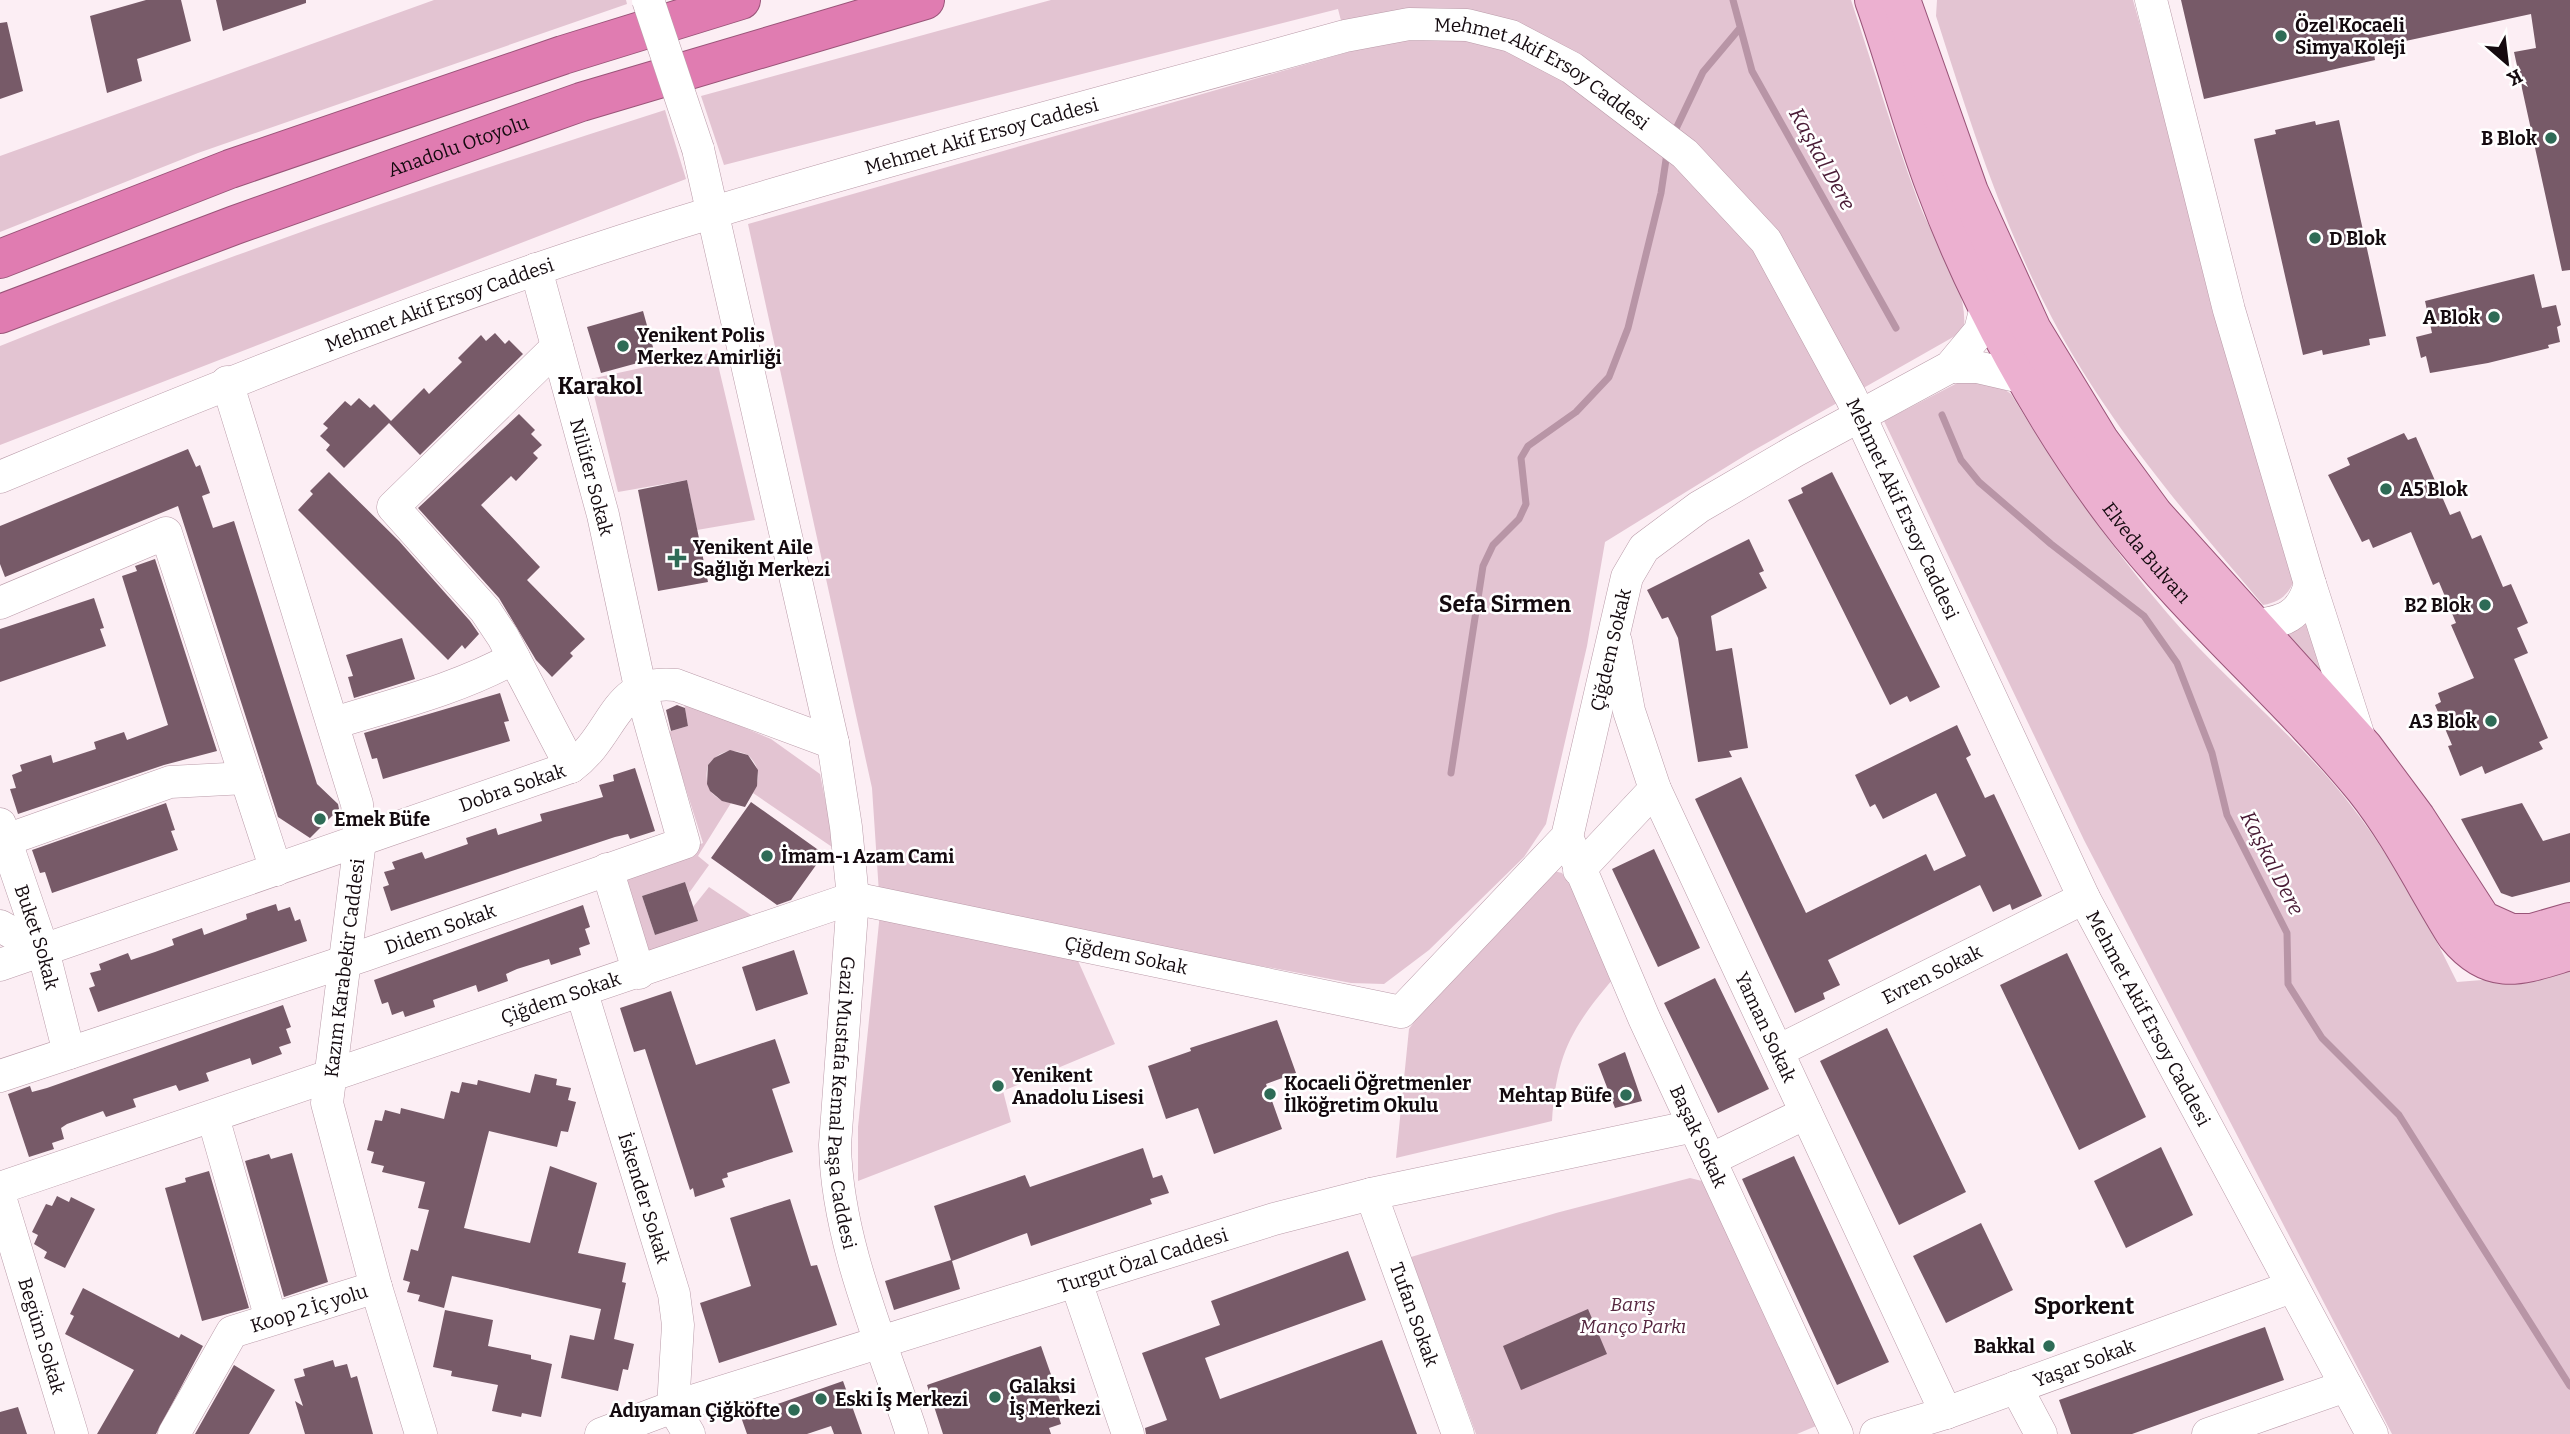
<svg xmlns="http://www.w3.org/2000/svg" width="2570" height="1434" font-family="Bitter,serif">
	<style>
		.green { fill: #e3c4d2 }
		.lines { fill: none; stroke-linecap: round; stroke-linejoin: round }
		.stream { stroke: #b895a6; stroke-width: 7 }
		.building { fill: #775a68 }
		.minor-casing { stroke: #ba9ba9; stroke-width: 33 }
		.major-casing { stroke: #995478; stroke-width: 40 }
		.highway-casing { stroke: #995478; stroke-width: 40 }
		.minor { stroke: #fff; stroke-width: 32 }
		.major { stroke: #ecb0d0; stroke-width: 38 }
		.highway { stroke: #e07cb1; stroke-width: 38 }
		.minor-bridge-casing { stroke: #ba9ba9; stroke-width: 33; stroke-linecap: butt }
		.minor-bridge { stroke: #fff; stroke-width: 32 }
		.poi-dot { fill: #2e6b56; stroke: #fff; stroke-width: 2.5 }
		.labels { text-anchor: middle; stroke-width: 5; stroke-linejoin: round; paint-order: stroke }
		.poi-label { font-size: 19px; font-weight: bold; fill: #140a0f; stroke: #fff; text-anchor: start }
		.street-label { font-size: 19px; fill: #140a0f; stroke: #fff }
		.park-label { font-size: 19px; font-style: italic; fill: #562740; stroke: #fff }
		.water-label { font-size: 21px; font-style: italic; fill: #491b35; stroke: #fff }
		.quarter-label { font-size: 23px; font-weight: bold; fill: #140a0f; stroke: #fff }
	</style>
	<rect width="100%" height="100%" fill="#fceef4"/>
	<path class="green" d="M434 0H626L627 4 198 153 0 232V156Z
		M1051 0H1851C1873 66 1893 133 1917 198 1931 239 1968 283 1964 327L1955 336 1749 453 1605 542 1587 646 1546 824 1524 857 1429 950 1384 984 1351 983 879 893 872 788 748 224 1349 52 1338 9 724 165 701 96Z
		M1937 0H2133L2295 578C2289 594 2281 602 2263 605 2186 514 2108 424 2052 318 2001 221 1969 119 1936 16Z
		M665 110 686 179 0 445V346C218 258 441 181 665 110Z
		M715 352 755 520 697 530 687 480 618 492 590 379Z
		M1965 379 1997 384 2011 394C2058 471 2109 545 2168 614 2216 670 2274 718 2324 773 2378 833 2422 910 2457 982L2546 975 2570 968V1434H2392L2084 840 1884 421Z
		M2306 616 2336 698 2276 631Z
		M684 702 771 739 820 774 835 849 753 793C761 778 760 767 748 755 731 747 719 751 708 765 703 785 711 799 731 803L698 856 709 865 689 893 685 882 642 896 655 935 698 921 693 907 709 887 754 917 643 955 617 876 703 843 668 732 688 726Z
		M1554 871 1562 873 1570 885 1613 979C1571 1028 1556 1056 1552 1121L1396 1158 1409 1029 1432 996Z
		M880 913 1075 954 1115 1044 1003 1091 1011 1122 858 1181V1127Z
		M1690 1178 1702 1181 1816 1426 1797 1434H1476L1411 1257 1556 1213Z"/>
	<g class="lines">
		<path class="stream" d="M1733 0 1752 71 1896 328
			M1673 135 1703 72 1740 28
			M1942 415 1961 460 1979 482 2051 544 2144 616 2177 663 2212 753 2227 815 2287 933 2288 984 2322 1038 2399 1115 2570 1386
			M1451 773 1483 566 1493 545 1519 519 1526 504 1521 458 1528 446 1576 412 1609 377 1628 328 1661 193 1667 153"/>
	</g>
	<path class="building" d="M146 0H181L191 41 137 59 142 81 107 93 90 16Z
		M216 0H306V3L223 31Z
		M2181 0H2570V270L2562 271 2514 52 2536 48 2531 14 2373 48 2375 60 2204 99Z
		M7 22 23 91 0 99V23Z
		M2339 120 2386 336 2369 339 2370 345 2323 355 2322 350 2303 355 2254 139 2276 134 2275 130 2315 121 2316 125Z
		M2534 274 2542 308 2556 305 2561 325 2557 327 2560 342 2548 345 2549 348 2488 363 2430 373 2426 356 2421 358 2416 337 2432 333 2425 301Z
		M643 311 656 358 601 373 587 327Z
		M495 333 505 344 509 340 523 354 420 455 389 423 344 468 326 450 330 445 320 436 328 428 323 424 345 401 351 406 359 398 370 408 374 404 391 421 424 388 429 394 462 362 458 358 481 335 486 341Z
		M519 414 535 430 531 434 542 445 533 453 538 458 516 481 511 476 481 505 540 567 527 580 585 639 570 653 573 656 552 677 536 660 499 598 418 508Z
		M2404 433 2408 440 2416 437 2450 515 2460 511 2472 539 2481 535 2503 587 2511 584 2528 623 2517 628 2528 653 2514 659 2548 738 2539 742 2543 749 2485 774 2482 766 2460 776 2448 746 2452 745 2435 705 2441 702 2438 693 2474 678 2451 625 2456 623 2439 582 2433 585 2411 532 2373 548 2369 539 2362 542 2328 475 2350 465 2347 458Z
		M188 449 196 467 200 465 210 493 202 496 213 528 234 521 317 784 338 804 339 809 310 838 278 817 178 506 5 577 0 564V526Z
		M329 472 399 541 470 621 479 634 465 649 462 645 448 660 298 510 313 494 310 491Z
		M1832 472 1940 687 1910 702 1907 696 1890 705 1788 500 1803 493 1801 488Z
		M687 480 708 582 658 591 638 490Z
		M1749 539 1764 571 1759 573 1767 588 1711 616 1716 651 1732 648 1748 748 1729 751 1732 757 1698 762 1678 638 1668 617 1662 619 1647 590Z
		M155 559 217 751 164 765 18 814 10 789 16 788 12 775 22 771 20 765 51 755 53 763 96 749 94 742 124 732 127 740 168 725 122 576 137 571 135 566Z
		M94 598 104 628 100 629 106 646 0 682V629Z
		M402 638 415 679 354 698 348 677 353 676 346 655Z
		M500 693 509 721 504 722 510 741 383 779 377 758 372 759 364 733Z
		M677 705 685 708 688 726 671 731 666 710Z
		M1957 725 1971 755 1966 758 1985 798 1994 794 2042 896 2012 910 2010 904 1993 912 1980 885 1828 960 1840 985 1823 993 1825 999 1795 1013 1695 799 1741 777 1806 913 1926 854 1934 871 1966 856 1936 793 1883 819 1875 804 1870 807 1855 775Z
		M730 750 748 755 758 770 757 786 745 807 722 801 710 791 707 784 708 765 714 758Z
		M635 768 655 831 630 839 628 834 615 837 391 911 383 887 389 885 384 872 395 869 392 862 422 852 425 859 468 844 466 838 496 828 498 835 542 821 540 814 603 797 599 785 614 781 613 775Z
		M751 802 824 854 791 900 777 905 711 858Z
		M166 803 175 830 171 831 178 850 52 893 45 872 40 873 32 850Z
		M2522 803 2543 841 2570 833V882L2512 897 2501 893 2461 819Z
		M1654 849 1700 948 1658 967 1612 869Z
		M685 882 698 921 655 935 642 896Z
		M276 904 278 911 290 907 295 921 300 919 307 941 98 1012 89 988 95 986 90 973 101 970 99 964 128 953 131 960 155 952 174 945 172 939 202 928 204 935 247 919 246 914Z
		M583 905 590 927 585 929 590 944 579 948 581 955 551 965 549 959 517 969 506 974 508 981 478 992 476 985 433 1000 435 1007 405 1017 403 1011 392 1015 388 1002 382 1004 374 980Z
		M794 950 808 994 756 1011 742 967Z
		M2067 953 2146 1117 2079 1150 2000 985Z
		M1715 978 1769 1089 1718 1113 1664 1003Z
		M671 991 696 1065 775 1039 790 1083 772 1089 793 1152 727 1173 728 1177 722 1179 725 1187 695 1197 693 1188 690 1190 645 1049 634 1052 620 1008Z
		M283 1005 291 1027 286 1029 291 1043 279 1047 282 1054 252 1065 250 1058 206 1073 209 1081 179 1091 176 1085 133 1099 136 1107 106 1117 103 1111 67 1124 61 1128 64 1139 52 1143 54 1149 29 1157 8 1094 30 1086 32 1092 47 1088Z
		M1277 1020 1296 1073 1266 1084 1282 1129 1214 1154 1198 1108 1166 1119 1148 1066 1191 1051 1190 1048Z
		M1887 1028 1966 1192 1899 1225 1820 1061Z
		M1625 1052 1642 1101 1615 1108 1598 1064Z
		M535 1074 557 1079 556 1085 571 1088 568 1100 576 1102 568 1132 561 1131 557 1147 489 1131 464 1228 530 1243 550 1166 597 1183 578 1253 626 1263 622 1282 626 1283 614 1339 634 1344 628 1370 623 1369 618 1391 561 1378 570 1335 594 1340 601 1309 452 1276 444 1308 418 1301 420 1295 407 1292 410 1282 403 1280 411 1249 418 1251 429 1210 418 1208 425 1182 382 1172 384 1166 371 1163 374 1152 367 1150 375 1120 382 1121 385 1110 400 1114 401 1108 444 1119 451 1091 459 1093 462 1082 477 1085 478 1080 530 1093Z
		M2161 1147 2193 1215 2126 1248 2094 1181Z
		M1143 1148 1153 1178 1162 1175 1169 1193 1150 1199 1152 1204 1031 1246 1027 1233 952 1261 960 1289 894 1310 885 1281 951 1260 934 1206 1025 1175 1030 1187Z
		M292 1153 328 1282 284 1297 245 1161 269 1154 271 1159Z
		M1794 1156 1889 1362 1837 1385 1742 1179Z
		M209 1171 249 1308 202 1321 165 1188 186 1182 185 1178Z
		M57 1196 69 1202 71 1197 95 1209 65 1268 44 1258 47 1252 34 1244 38 1235 32 1232 46 1204 52 1206Z
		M790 1199 811 1266 817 1265 837 1325 719 1363 700 1303 751 1286 730 1218Z
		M1981 1223 2013 1290 1946 1323 1913 1256Z
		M1348 1251 1366 1300 1205 1358 1220 1399 1382 1340 1417 1434H1146L1145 1428 1167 1420 1142 1353 1220 1325 1211 1301Z
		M83 1288 179 1338 181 1334 203 1346 156 1434H97L134 1370 65 1334 74 1316 70 1314Z
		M1588 1309 1607 1354 1521 1390 1503 1346Z
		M445 1310 493 1320 488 1346 531 1355V1359L552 1364 541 1417 522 1413 521 1417 492 1411 498 1385 451 1376 452 1371 433 1367Z
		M2265 1327 2284 1380 2132 1434H2071L2059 1400Z
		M1041 1346 1063 1409 1057 1411 1061 1424 1049 1428 1051 1434H943L927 1385Z
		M333 1360 335 1367 347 1364 351 1378 357 1376 373 1434H305L295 1401 303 1406 294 1379 305 1376 303 1369Z
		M234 1365 275 1390 249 1434H195Z
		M843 1381 862 1434H834L831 1426 807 1434H747L741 1417Z
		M18 1407 27 1434H0V1412Z"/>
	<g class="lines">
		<defs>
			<g id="minor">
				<path d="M2151 0 2229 310 2310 584 2361 743"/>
				<path id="s1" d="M698 149 833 743 846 827 853 898 835 1145C837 1242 882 1342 912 1434"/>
				<path d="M557 347 393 507 485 610 503 637 571 767"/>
				<path d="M1950 367H1977L2029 379"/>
				<path d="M227 382 357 804 360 841 327 1103 376 1287 421 1434"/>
				<path id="s2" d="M0 477C235 379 471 285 714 212 923 149 1135 94 1345 36L1409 24 1467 25 1511 36 1572 68 1685 154 1766 241 1851 397 2084 898 2372 1434"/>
				<path d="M0 603 166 533 276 870"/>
				<path d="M2252 626C2283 622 2301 617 2310 584"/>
				<path id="s3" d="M1616 642 1629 711 1655 789 1946 1413"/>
				<path d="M334 723C395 704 458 689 514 658"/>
				<path id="s4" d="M0 824 43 950 69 1053"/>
				<path id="s5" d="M1567 837 1644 1018 1837 1434"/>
				<path d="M0 838 6 840 170 782 246 778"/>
				<path d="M607 869 639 973"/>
				<path d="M1579 870 1655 789"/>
				<path d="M0 926 43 950"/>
				<path id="s6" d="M0 965 571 767C616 734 613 678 676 685L833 743"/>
				<path id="s7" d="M582 993 674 1294 678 1325 673 1407 689 1434"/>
				<path id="s8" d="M1778 1051 2084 898"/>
				<path id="s9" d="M0 1076 365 955 684 843 640 687 603 515 536 269"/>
				<path d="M213 1117 271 1319"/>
				<path d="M1710 1160 1806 1113"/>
				<path id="s10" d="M0 1188 853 898 1401 1012 1567 837 1627 577 1644 548 1699 507 1795 451 1950 367 1980 331 1987 303"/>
				<path id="s11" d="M1371 1194 1458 1434"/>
				<path id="s12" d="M0 1197 72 1434"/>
				<path d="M1076 1282 1128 1434"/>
				<path d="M2016 1387 2041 1434"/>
				<path id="s13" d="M174 1434 232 1332 376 1287"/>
				<path id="s14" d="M601 1434 673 1407 1274 1219 1371 1194 1694 1126"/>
				<path id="s15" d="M1876 1434 1946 1413 2291 1287"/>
				<path d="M2208 1434 2346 1386"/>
			</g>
			<g id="major">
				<path id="s16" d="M1874 0C1896 62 1912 125 1935 186 1976 297 2044 421 2115 515 2190 614 2286 693 2364 788 2400 833 2426 887 2456 935 2492 979 2522 965 2570 951"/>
				<path d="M1901 0 1969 192 2032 330 2099 440 2154 515 2364 748 2416 818 2482 920 2511 933H2532L2570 922"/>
			</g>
			<g id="highway">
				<path d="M0 259 230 169 563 55 741 0"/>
				<path id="s17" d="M0 314 235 225 581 102 925 0"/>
			</g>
		</defs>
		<use href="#minor" class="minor-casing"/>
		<use href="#major" class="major-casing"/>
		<use href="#highway" class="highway-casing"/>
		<use href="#minor" class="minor"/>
		<use href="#major" class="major"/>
		<use href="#highway" class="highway"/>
		<defs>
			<path id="minor-bridge" d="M648 0 698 149"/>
		</defs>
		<use href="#minor-bridge" class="minor-bridge-casing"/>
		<use href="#minor-bridge" class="minor-bridge"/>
	</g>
	<g class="poi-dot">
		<circle cx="2281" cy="36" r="7"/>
		<circle cx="2551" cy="138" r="7"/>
		<circle cx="2315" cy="238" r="7"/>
		<circle cx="2494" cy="317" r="7"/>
		<circle cx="623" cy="346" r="7"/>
		<circle cx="2386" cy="489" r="7"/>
		<path d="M673.5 547.5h7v7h7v7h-7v7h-7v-7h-7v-7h7z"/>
		<circle cx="2485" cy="605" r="7"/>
		<circle cx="2491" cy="721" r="7"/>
		<circle cx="320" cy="819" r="7"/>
		<circle cx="767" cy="856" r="7"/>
		<circle cx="998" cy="1086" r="7"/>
		<circle cx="1270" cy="1094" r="7"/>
		<circle cx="1626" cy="1095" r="7"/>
		<circle cx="2049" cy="1346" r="7"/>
		<circle cx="995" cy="1397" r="7"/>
		<circle cx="821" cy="1399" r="7"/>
		<circle cx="794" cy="1410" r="7"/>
	</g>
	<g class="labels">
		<g class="poi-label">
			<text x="2295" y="32">Özel Kocaeli<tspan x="2295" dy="22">Simya Koleji</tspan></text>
			<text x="2537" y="145" text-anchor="end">B Blok</text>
			<text x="2329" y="245">D Blok</text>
			<text x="2480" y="324" text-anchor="end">A Blok</text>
			<text x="637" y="342">Yenikent Polis<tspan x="637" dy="22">Merkez Amirliği</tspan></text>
			<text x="2400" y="496">A5 Blok</text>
			<text x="693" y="554">Yenikent Aile<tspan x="693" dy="22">Sağlığı Merkezi</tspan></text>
			<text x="2471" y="612" text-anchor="end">B2 Blok</text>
			<text x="2477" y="728" text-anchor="end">A3 Blok</text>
			<text x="334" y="826">Emek Büfe</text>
			<text x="781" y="863">İmam-ı Azam Cami</text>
			<text x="1012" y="1082">Yenikent<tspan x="1012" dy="22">Anadolu Lisesi</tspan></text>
			<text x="1284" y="1090">Kocaeli Öğretmenler<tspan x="1284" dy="22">İlköğretim Okulu</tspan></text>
			<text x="1612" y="1102" text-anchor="end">Mehtap Büfe</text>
			<text x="2035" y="1353" text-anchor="end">Bakkal</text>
			<text x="1009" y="1393">Galaksi<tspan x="1009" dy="22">İş Merkezi</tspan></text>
			<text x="835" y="1406">Eski İş Merkezi</text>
			<text x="780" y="1417" text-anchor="end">Adıyaman Çiğköfte</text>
		</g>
		<g class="street-label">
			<text dy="7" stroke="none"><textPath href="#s2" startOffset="1628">Mehmet Akif Ersoy Caddesi</textPath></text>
			<text dy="7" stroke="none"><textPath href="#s2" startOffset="1040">Mehmet Akif Ersoy Caddesi</textPath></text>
			<text dy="7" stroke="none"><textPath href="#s17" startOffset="488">Anadolu Otoyolu</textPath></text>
			<text dy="7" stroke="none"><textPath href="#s2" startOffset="472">Mehmet Akif Ersoy Caddesi</textPath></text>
			<text transform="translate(592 477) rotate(75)" y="7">Nilüfer Sokak</text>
			<text dy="7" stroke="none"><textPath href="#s2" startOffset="2216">Mehmet Akif Ersoy Caddesi</textPath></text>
			<text dy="7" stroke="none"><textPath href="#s16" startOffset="621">Elveda Bulvarı</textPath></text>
			<text dy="7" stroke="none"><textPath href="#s10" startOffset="1894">Çiğdem Sokak</textPath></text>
			<text dy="7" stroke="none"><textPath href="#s6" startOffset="542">Dobra Sokak</textPath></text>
			<text dy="7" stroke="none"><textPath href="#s9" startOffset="464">Didem Sokak</textPath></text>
			<text dy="7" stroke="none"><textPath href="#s4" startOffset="119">Buket Sokak</textPath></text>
			<text dy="7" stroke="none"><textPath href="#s10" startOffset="1180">Çiğdem Sokak</textPath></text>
			<text transform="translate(344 968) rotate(-83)" y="7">Kazım Karabekir Caddesi</text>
			<text dy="7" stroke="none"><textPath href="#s8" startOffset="172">Evren Sokak</textPath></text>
			<text dy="7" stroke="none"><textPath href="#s10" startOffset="592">Çiğdem Sokak</textPath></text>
			<text dy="7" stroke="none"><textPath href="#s2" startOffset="2782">Mehmet Akif Ersoy Caddesi</textPath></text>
			<text dy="7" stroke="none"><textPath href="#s3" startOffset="415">Yaman Sokak</textPath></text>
			<text dy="7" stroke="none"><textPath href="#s1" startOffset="971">Gazi Mustafa Kemal Paşa Caddesi</textPath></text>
			<text dy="7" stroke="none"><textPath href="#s5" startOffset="327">Başak Sokak</textPath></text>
			<text dy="7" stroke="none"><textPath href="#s7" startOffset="214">İskender Sokak</textPath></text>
			<text dy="7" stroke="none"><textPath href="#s14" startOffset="569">Turgut Özal Caddesi</textPath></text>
			<text dy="7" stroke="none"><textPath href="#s13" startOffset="198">Koop 2 İç yolu</textPath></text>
			<text dy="7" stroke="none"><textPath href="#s11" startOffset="128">Tufan Sokak</textPath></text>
			<text dy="7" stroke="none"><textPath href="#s12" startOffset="145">Begüm Sokak</textPath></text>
			<text dy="7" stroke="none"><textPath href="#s15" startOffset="220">Yaşar Sokak</textPath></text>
		</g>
		<g class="park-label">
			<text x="1633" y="1311">Barış<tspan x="1633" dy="22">Manço Parkı</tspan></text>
		</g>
		<g class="water-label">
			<text transform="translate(1822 159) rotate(61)" y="7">Kaşkal Dere</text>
			<text transform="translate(2272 863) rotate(63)" y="7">Kaşkal Dere</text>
		</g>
		<g class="quarter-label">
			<text x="600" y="394">Karakol</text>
			<text x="1505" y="612">Sefa Sirmen</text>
			<text x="2084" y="1314">Sporkent</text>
		</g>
	</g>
	<g transform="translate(2507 63) rotate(152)" stroke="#ffffff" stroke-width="5" paint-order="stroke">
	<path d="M0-5L12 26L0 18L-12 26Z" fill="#140a0f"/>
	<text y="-10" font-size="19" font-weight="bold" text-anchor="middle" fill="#140a0f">K</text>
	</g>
</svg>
